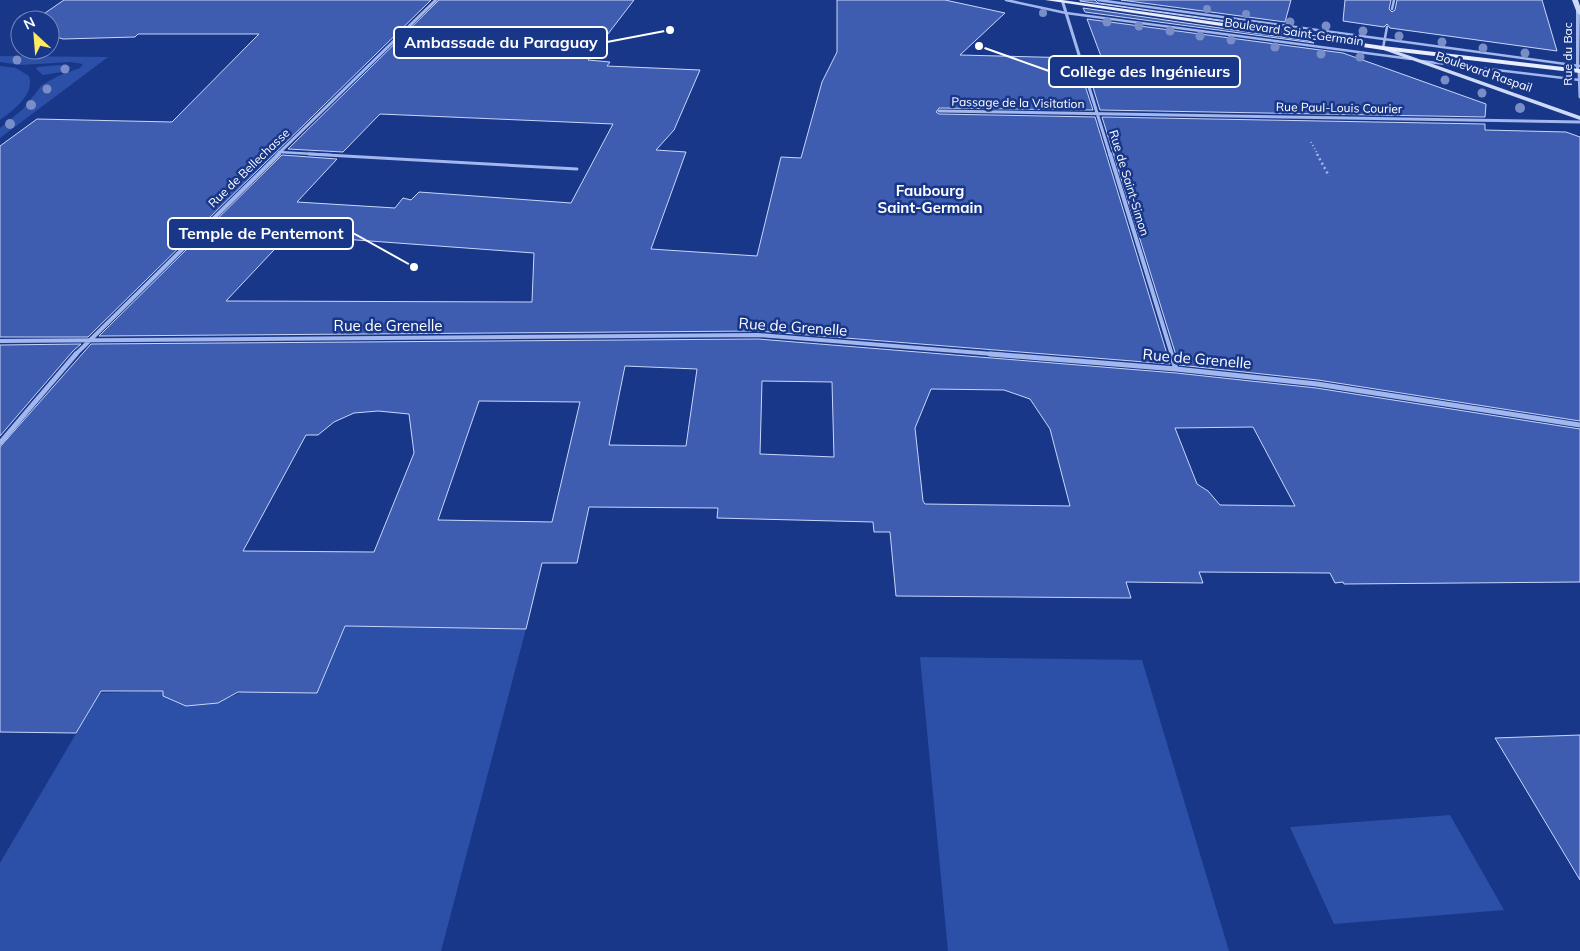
<svg xmlns="http://www.w3.org/2000/svg" width="1580" height="951" font-family="Mulish,sans-serif">
	<style>
		.green { fill: #2c4fa7 }
		.building { fill: #3e5db0; stroke: #c8d6f9; fill-rule: evenodd }
		.lines { fill: none; stroke-linecap: round; stroke-linejoin: round }
		.path-far1 { stroke: #a2b7ed; stroke-width: 2; stroke-dasharray: 1 2.5; stroke-linecap: butt }
		.path { stroke: #a2b7ed; stroke-width: 2.5; stroke-dasharray: 2 3; stroke-linecap: butt }
		.service-far1 { stroke: #a2b7ed; stroke-width: 2.5 }
		.service { stroke: #a2b7ed; stroke-width: 3 }
		.minor-far2 { stroke: #a2b7ed; stroke-width: 3 }
		.minor-far1 { stroke: #a2b7ed; stroke-width: 4 }
		.minor { stroke: #a2b7ed; stroke-width: 5 }
		.tertiary { fill: #a2b7ed; fill-rule: evenodd }
		.secondary { fill: #cfdaf9; fill-rule: evenodd }
		.primary { fill: #e8edff; fill-rule: evenodd }
		.tree { fill: #798ec7 }
		.labels { text-anchor: middle; stroke-width: 5; stroke-linejoin: round; paint-order: stroke }
		.far-street-label { font-size: 12px; fill: #fff; stroke: #193789 }
		.far-quarter-label { font-size: 15px; font-weight: bold; fill: #fff; stroke: #193789 }
		.street-label { font-size: 15px; fill: #fff; stroke: #193789 }
		.leader { fill: none; stroke: #fff; stroke-width: 2 }
		.callout-dot { fill: #fff; stroke: #193789; stroke-width: 2 }
		.callout { fill: #193789; stroke: #fff; stroke-width: 2 }
		.callout-label { font-size: 16px; text-anchor: middle; font-weight: bold; fill: #fff }
	</style>
	<rect width="100%" height="100%" fill="#193789"/>
	<path class="green" d="M0 56 108 57 0 138V128L23 109 42 85 58 76 80 68 83 64 71 62 21 65 0 62Z
		M58 65 72 67 62 72 43 75 36 69 38 67Z
		M0 66 16 68 29 76C35 95 13 110 0 120Z
		M345 626 526 629 441 951H0V863L100 693 163 691 167 693 173 701 187 706 218 703 242 692 317 693Z
		M920 657 1142 660 1229 951H948Z
		M1450 815 1504 910 1334 924 1290 827Z"/>
	<path class="building" d="M64 0H431L88 337H0V146L37 119 172 122 259 34H138L135 37 63 39 50 35V20H35Z
		M439 0H634L588 60 610 62 607 66 700 70 674 130 656 150 686 152 651 249 757 256 781 157 801 158 822 82 837 52V0H945L1005 13 960 55 1076 58 1093 110 939 108 936 112 939 114 1095 117 1170 364 758 331 99 336 282 155 337 159 297 202 395 208 403 198 411 200 419 192 571 203 613 124 380 114 343 152 288 149ZM288 235 534 253 532 302 226 301Z
		M1080 0H1095L1098 3 1284 29V30L1080 1Z
		M1121 0H1291L1285 22Z
		M1345 0H1391L1389 9 1392 12 1395 10 1397 0H1542L1557 51 1390 28 1387 24 1384 27 1343 21Z
		M1083 8 1309 41 1314 43 1085 12Z
		M1087 19 1343 53 1486 104 1485 117 1100 110 1084 58 1102 59Z
		M1102 117 1485 124V130L1566 132 1580 137V421L1318 380 1179 365Z
		M758 339 1176 373 1316 388 1580 429V582L1344 584 1343 582 1335 583 1330 573 1199 572 1203 583 1126 582 1131 598 896 596 890 532H874L873 522 717 518 718 508 589 507 577 563H542L526 629 345 626 317 693 238 692 218 703 186 706 163 696V691H101L76 733 0 732V447L91 344ZM625 366 697 369 686 446 609 445ZM762 381 832 382 834 457 760 454ZM931 389 1004 390 1030 399 1050 429 1070 506 925 504 923 501 915 428ZM479 401 580 402 552 522 438 520ZM378 411 409 414 414 453 374 552 243 551 306 435H318L334 422 354 413ZM1253 427 1295 506 1220 505 1208 491 1197 484 1175 428Z
		M81 344 73 351 0 436V345Z
		M1580 735V880L1495 738Z"/>
	<g class="lines">
		<path class="path-far1" d="M1311 142 1318 155"/>
		<path class="path" d="M1317 154 1329 176"/>
		<path class="service-far1" d="M1006 0 1066 13 1411 59
			M1098 0 1580 66
			M1392 9 1394 0
			M1383 48 1387 27
			M1421 61 1580 80
			M279 152 331 155"/>
		<path class="service" d="M309 154 577 169"/>
		<path class="minor-far2" d="M1063 3 1110 155
			M1579 71 1580 97
			M939 111 1580 122
			M277 155 436 0"/>
		<path class="minor-far1" d="M1110 154 1172 355
			M0 341 758 335 1005 355
			M75 355 279 154"/>
		<path class="minor" d="M990 354 1176 369 1317 384 1580 425
			M1171 354 1176 369
			M0 443 76 354"/>
		<path class="tertiary" d="M1576 9 1580 10 1579 73 1576 71Z"/>
		<path class="secondary" d="M1572 0H1578L1580 6V15L1577 13Z
			M1378 46H1382L1580 116V120L1378 48Z"/>
		<path class="primary" d="M1045 0H1062L1383 46 1580 69V73L1383 50Z"/>
	</g>
	<g class="tree">
		<circle cx="1207" cy="9" r="4"/>
		<circle cx="1043" cy="13" r="4"/>
		<circle cx="1246" cy="14" r="4"/>
		<circle cx="1107" cy="22" r="4.5"/>
		<circle cx="1290" cy="22" r="4.5"/>
		<circle cx="1139" cy="26" r="4.5"/>
		<circle cx="1326" cy="26" r="4.5"/>
		<circle cx="1170" cy="31" r="4.5"/>
		<circle cx="1363" cy="31" r="4.5"/>
		<circle cx="1200" cy="36" r="4.5"/>
		<circle cx="1399" cy="36" r="4.5"/>
		<circle cx="1231" cy="40" r="4.5"/>
		<circle cx="1442" cy="42" r="4.5"/>
		<circle cx="1275" cy="47" r="4.5"/>
		<circle cx="1483" cy="48" r="4.5"/>
		<circle cx="1525" cy="53" r="4.5"/>
		<circle cx="1321" cy="54" r="4.5"/>
		<circle cx="1360" cy="57" r="4.5"/>
		<circle cx="17" cy="60" r="4.5"/>
		<circle cx="65" cy="69" r="4.5"/>
		<circle cx="1445" cy="80" r="4.5"/>
		<circle cx="47" cy="89" r="4.5"/>
		<circle cx="1482" cy="93" r="4.5"/>
		<circle cx="31" cy="105" r="5"/>
		<circle cx="1520" cy="108" r="5"/>
		<circle cx="10" cy="124" r="5"/>
	</g>
	<g class="labels">
		<g class="far-street-label">
			<text transform="translate(1294 32) rotate(8)" y="4">Boulevard Saint-Germain</text>
			<text transform="translate(1568 54) rotate(-90)" y="4">Rue du Bac</text>
			<text transform="translate(1484 72) rotate(19)" y="4">Boulevard Raspail</text>
			<text transform="translate(1018 103) rotate(1)" y="4">Passage de la Visitation</text>
			<text transform="translate(1339 108) rotate(1)" y="4">Rue Paul-Louis Courier</text>
			<text transform="translate(249 168) rotate(-44)" y="4">Rue de Bellechasse</text>
			<text transform="translate(1129 183) rotate(73)" y="4">Rue de Saint-Simon</text>
		</g>
		<g class="far-quarter-label">
			<text x="930" y="196">Faubourg<tspan x="930" dy="17">Saint-Germain</tspan></text>
		</g>
		<g class="street-label">
			<text x="388" y="331">Rue de Grenelle</text>
			<text transform="translate(793 327) rotate(4)" y="5">Rue de Grenelle</text>
			<text transform="translate(1197 359) rotate(5)" y="5">Rue de Grenelle</text>
		</g>
	</g>
	<path class="leader" d="M670 30L607 42M979 46L1049 71M414 267L353 233"/>
	<g class="callout-dot">
		<circle cx="670" cy="30" r="5"/>
		<circle cx="979" cy="46" r="5"/>
		<circle cx="414" cy="267" r="5"/>
	</g>
	<g class="callout">
		<rect x="394" y="27" width="213" height="31" rx="5"/>
		<rect x="1049" y="56" width="191" height="31" rx="5"/>
		<rect x="168" y="218" width="185" height="31" rx="5"/>
	</g>
	<g class="callout-label">
		<text x="501" y="48">Ambassade du Paraguay</text>
		<text x="1145" y="77">Collège des Ingénieurs</text>
		<text x="261" y="239">Temple de Pentemont</text>
	</g>
	<g transform="translate(35 35) rotate(334)"><circle r="24" fill="#193789" stroke="#7587b8"/>
	<path d="M0-4L9 19L0 12L-9 19Z" fill="#ffec5e"/>
	<text y="-8" font-size="14" font-weight="bold" text-anchor="middle" fill="#ffffff">N</text>
	</g>
</svg>
